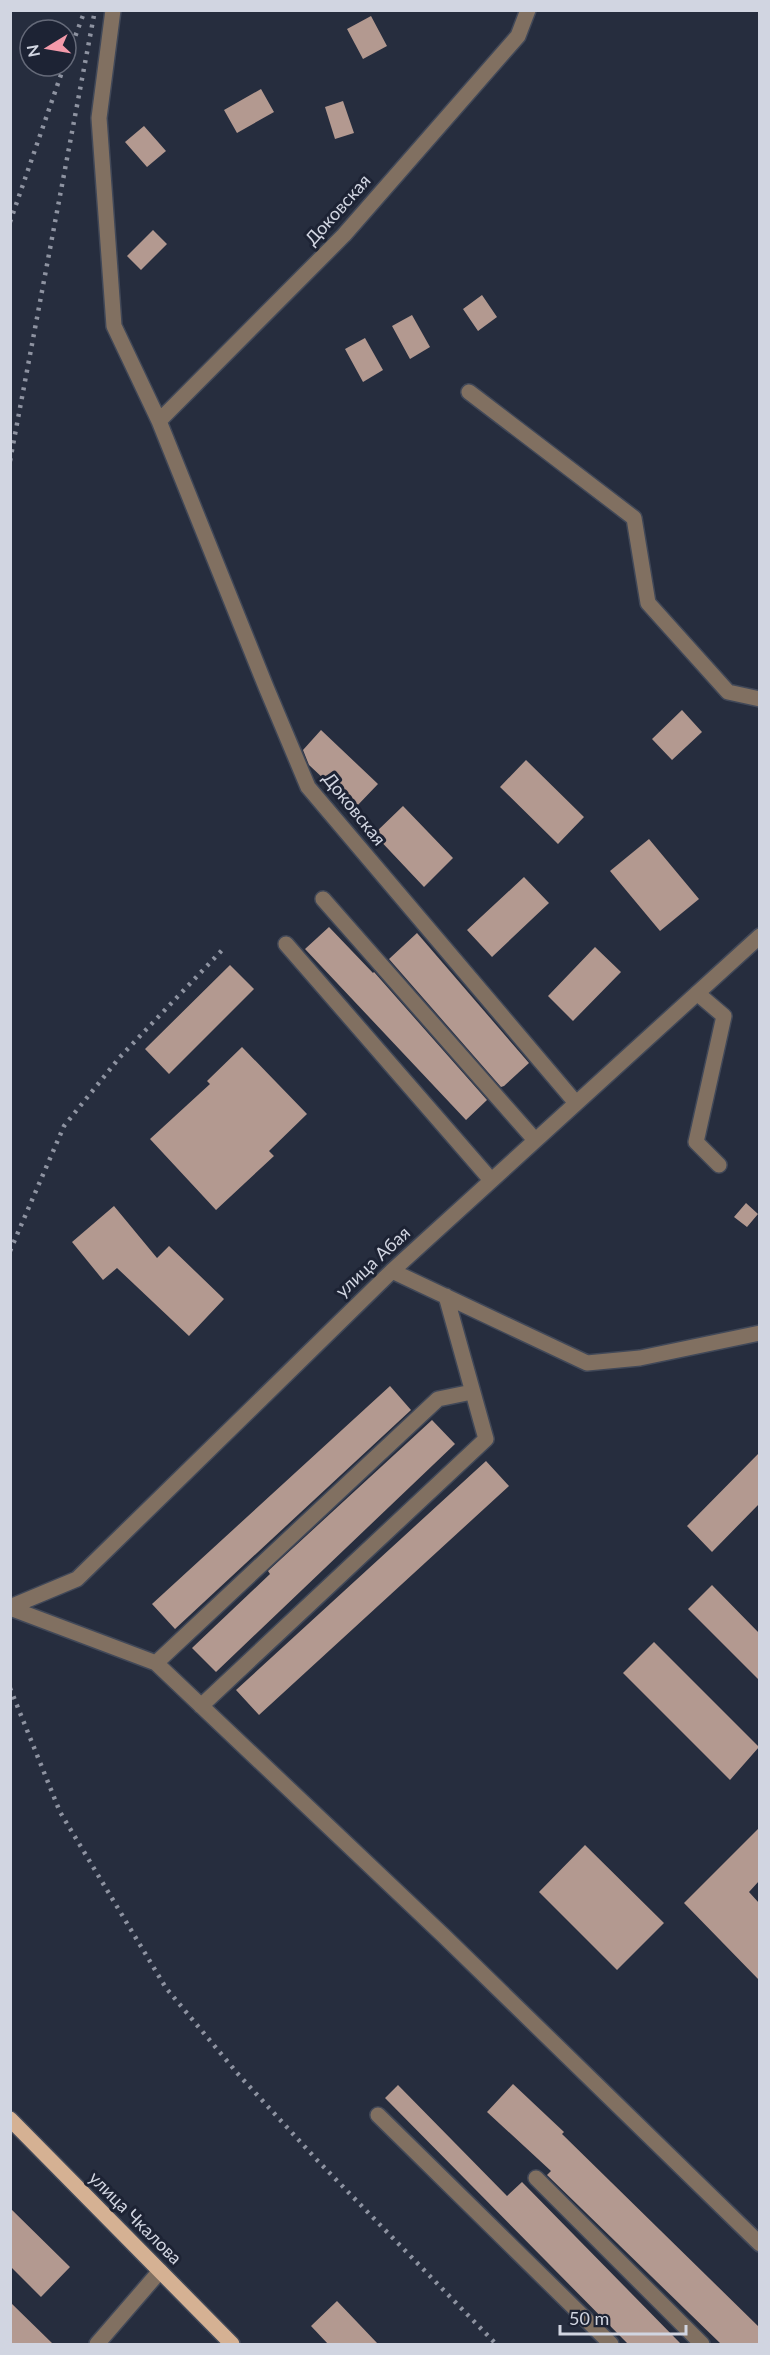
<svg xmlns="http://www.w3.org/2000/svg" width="770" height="2355" font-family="Lato,sans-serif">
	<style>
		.building { fill: #b39990 }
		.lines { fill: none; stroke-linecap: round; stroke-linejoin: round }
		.minor-casing { stroke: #414858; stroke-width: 18 }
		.major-casing { stroke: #414858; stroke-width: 18 }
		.minor { stroke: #817061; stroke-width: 15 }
		.major { stroke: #d5b193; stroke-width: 15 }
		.rail { stroke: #8e93a1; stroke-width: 4.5; stroke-dasharray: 3 6; stroke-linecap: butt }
		.labels { text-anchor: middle; stroke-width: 6; stroke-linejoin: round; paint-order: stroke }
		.street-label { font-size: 18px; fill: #d1d5e1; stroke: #1d2334 }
	</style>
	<rect width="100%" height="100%" fill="#262d3e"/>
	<path class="building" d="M371 16 387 46 363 59 347 29Z
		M261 89 274 112 237 133 224 110Z
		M343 101 354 133 335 139 325 107Z
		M144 126 166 151 147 167 125 142Z
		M153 230 167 244 141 270 127 256Z
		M482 295 497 317 478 331 463 309Z
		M412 315 430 347 410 359 392 326Z
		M365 338 383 370 363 382 345 349Z
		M682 710 702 732 672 760 652 739Z
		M321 730 378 784 355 808 309 765 303 750Z
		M526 760 584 817 558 844 500 787Z
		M403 806 453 858 424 887 374 834Z
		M649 839 699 899 660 931 610 871Z
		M524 877 549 903 492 957 467 930Z
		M329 927 373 973 374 972 487 1100 466 1120 305 949Z
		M417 933 529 1063 504 1086 501 1087 389 959Z
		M595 947 621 972 573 1021 548 996Z
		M230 965 254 989 169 1074 145 1049Z
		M242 1047 307 1114 269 1151 274 1156 216 1210 150 1139 210 1084 207 1081Z
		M746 1203 758 1214 747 1227 734 1217Z
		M114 1206 157 1258 169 1246 224 1299 189 1336 117 1268 103 1280 72 1242Z
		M390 1386 411 1410 175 1629 152 1604Z
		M432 1420 455 1444 216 1672 192 1648 270 1574 268 1571Z
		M759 1453V1504L712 1552 687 1526Z
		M486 1461 509 1486 259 1715 236 1690Z
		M712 1585 759 1633V1680L688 1609Z
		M654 1642 759 1747 730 1780 623 1673Z
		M759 1828V1881L749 1892 759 1903V1980L684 1903Z
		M585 1845 664 1923 617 1970 539 1892Z
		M513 2084 564 2132 562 2134 759 2327V2344H721L547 2175 551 2171 487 2112Z
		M398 2085 507 2196 522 2182 681 2344H628L385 2098Z
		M10 2208 70 2267 41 2297 10 2266Z
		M337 2301 378 2344H328L311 2326Z
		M10 2302 53 2344H10Z"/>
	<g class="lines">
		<defs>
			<path id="minor" d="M113 10 99 118 114 326 159 421
				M528 10 518 36 344 235 159 421 266 687 308 787 576 1103
				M469 392 634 518 648 603 728 692 760 699
				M323 899 535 1140
				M286 944 491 1180
				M697 993 724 1016 696 1142 719 1165
				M392 1271 587 1363 640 1358 760 1333
				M10 1607 77 1579 392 1271 760 936
				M10 1608 156 1663 444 1936 760 2244
				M156 1663 438 1399 472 1392
				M201 1706 486 1439 446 1296
				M378 2115 611 2344
				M536 2178 702 2344
				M97 2344 160 2271"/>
			<path id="major" d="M10 2119 232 2344"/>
		</defs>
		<use href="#minor" class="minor-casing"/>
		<use href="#major" class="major-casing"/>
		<use href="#minor" class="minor"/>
		<use href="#major" class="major"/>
		<path class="rail" d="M66 61 85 10
			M10 222 64 66
			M10 461 95 10
			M10 1251 64 1126 120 1057 225 947
			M10 1688 60 1812 166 1988 238 2074 317 2160 496 2344"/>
	</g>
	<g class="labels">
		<g class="street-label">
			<text transform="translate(338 210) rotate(-48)" y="6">Доковская</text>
			<text transform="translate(354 809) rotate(51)" y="6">Доковская</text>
			<text transform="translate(373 1262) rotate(-43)" y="6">улица Абая</text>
			<text transform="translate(135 2218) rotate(45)" y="6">улица Чкалова</text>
		</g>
	</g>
	<rect width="770" height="2355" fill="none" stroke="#d1d5e1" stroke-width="24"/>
	<g transform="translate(48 48) rotate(259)"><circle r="28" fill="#1d2334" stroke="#656a79" stroke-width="1.5"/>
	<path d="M0-4.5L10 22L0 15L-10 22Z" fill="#f39aaa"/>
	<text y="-9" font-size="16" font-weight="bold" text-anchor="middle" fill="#d1d5e1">N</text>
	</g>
	<path d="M560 2325v9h126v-9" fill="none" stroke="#d1d5e1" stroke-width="3"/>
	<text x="569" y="2325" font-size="18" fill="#d1d5e1" stroke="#1d2334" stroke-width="4.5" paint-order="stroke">50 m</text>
</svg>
